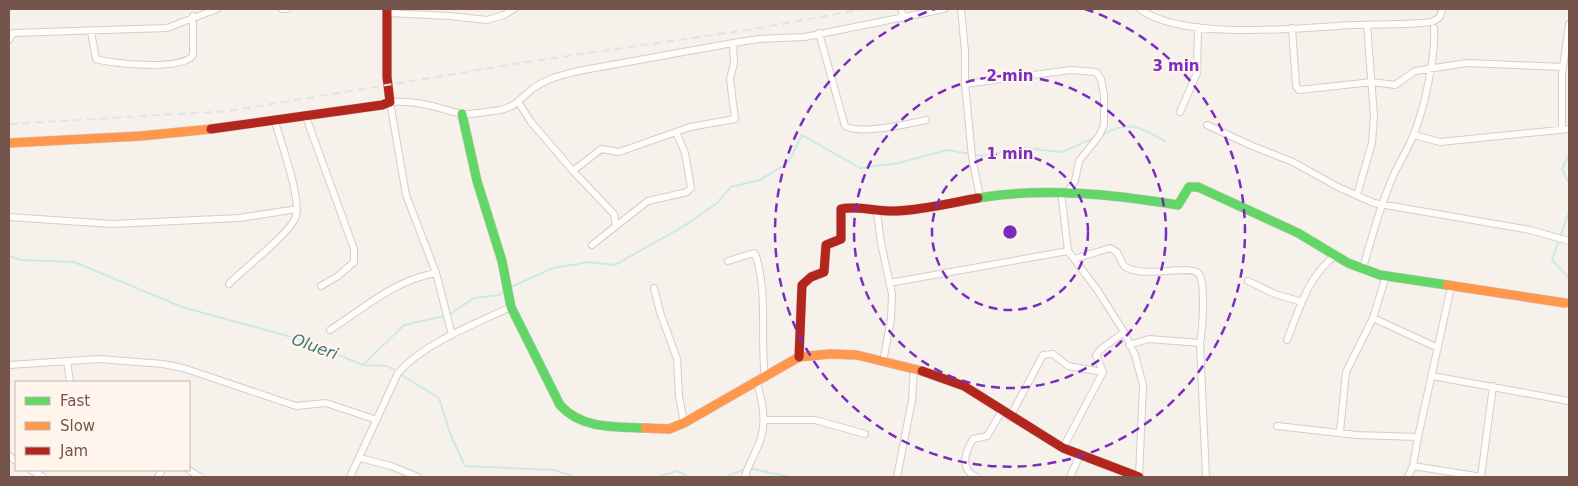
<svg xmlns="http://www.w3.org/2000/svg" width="1578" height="486" font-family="'DejaVu Sans',sans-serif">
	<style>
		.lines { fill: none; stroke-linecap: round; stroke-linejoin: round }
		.stream { stroke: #cce9e8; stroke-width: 2 }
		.street-casing { stroke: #d6ccc8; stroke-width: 8 }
		.fast-casing { stroke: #d6ccc8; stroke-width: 10 }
		.slow-casing { stroke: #d6ccc8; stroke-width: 10 }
		.jam-casing { stroke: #d6ccc8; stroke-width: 10 }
		.street { stroke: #fefdfc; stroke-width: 6 }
		.fast { stroke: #63d668; stroke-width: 9 }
		.slow { stroke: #ff974d; stroke-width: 9 }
		.jam { stroke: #b3261e; stroke-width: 9 }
		.rail { stroke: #e4e2e5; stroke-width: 2; stroke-dasharray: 8 5; stroke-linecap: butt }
		.ring { fill: none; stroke: #7b2cbf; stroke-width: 2.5; stroke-dasharray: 9 6 }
		.labels { text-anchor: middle; stroke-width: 4.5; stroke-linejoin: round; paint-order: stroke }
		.water-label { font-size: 16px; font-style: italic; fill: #3f787a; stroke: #fff5ec }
		.centre { fill: #7b2cbf; stroke: #fff5ec; stroke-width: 2.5 }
		.ring-label { font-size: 15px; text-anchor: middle; font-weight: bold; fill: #7b2cbf; stroke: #fff5ec; stroke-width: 4.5; stroke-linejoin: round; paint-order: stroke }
	</style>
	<rect width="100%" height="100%" fill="#f7f1eb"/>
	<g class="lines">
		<path class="stream" d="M1103 134C1131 120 1139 127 1165 141
			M1569 154 1562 169 1569 183
			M1569 212 1552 260 1569 278
			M9 256 21 260 74 262 182 307 302 340 363 365 387 366 396 371
			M511 287 553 268 589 262 615 265 684 226 716 204 731 187 760 180 788 163 802 135 860 168 899 163 947 150 982 156 1025 148 1062 152 1094 138
			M449 315 474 298 499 295 505 291
			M363 365 404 325 444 316
			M400 374 439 398 450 433 465 466 554 470 575 477
			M749 468 790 477
			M657 477 677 471 689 477
			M726 477 745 469"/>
		<defs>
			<path id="street" d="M282 9H287
				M901 9 903 16
				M961 9 965 51V84L1071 70 1096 72 1101 79 1104 95V125L1099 136 1079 161 1075 181 1068 192
				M1140 9C1182 41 1300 28 1352 25 1379 24 1405 25 1432 22L1440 17 1442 9
				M387 13 450 16 487 20 504 15 514 9
				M1292 28 1296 86 1299 90 1372 82 1395 85 1415 71 1467 63 1563 67
				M91 32 96 59C113 64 183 71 193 55V16
				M819 33 845 126C860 135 908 124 926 120
				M9 40 13 33 167 28 217 9
				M965 84 972 157 980 197
				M519 103 531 122 573 171 614 214 616 226 592 245
				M1180 112 1197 73 1198 27
				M306 117 354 249V262L338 276 321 286
				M1207 125 1250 145 1293 162 1338 187 1374 203 1530 230 1569 241
				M1562 128V74L1569 24
				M1414 135 1440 142 1569 129
				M573 171 601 149 619 152 690 127 735 119 730 79 734 63 733 43
				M1061 192 1068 251 1098 291 1124 332 1135 355 1143 385 1139 477
				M1357 195 1372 143 1374 116 1367 25
				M877 212 881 243 892 294 891 319 883 362
				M9 217 112 224 239 218 297 209
				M616 226 648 201 687 192 691 188 685 153 677 134
				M1074 259 1110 248 1117 252 1124 266C1143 280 1191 263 1199 274 1204 281 1202 292 1203 300 1203 315 1203 328 1200 343L1206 477
				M728 261 754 253 756 256C768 295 760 337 765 378
				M1363 268C1372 236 1381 204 1394 174 1400 161 1408 149 1413 136 1424 110 1436 56 1434 28
				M1248 281 1275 294 1302 302
				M889 283 1068 251
				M229 284C243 269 291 233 296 216 301 198 281 142 275 122
				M654 288 660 312 677 359 679 396 684 423
				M1373 318 1438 348
				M330 330C364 308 395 280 436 273
				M452 335 436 273 406 195 390 102C418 100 435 107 461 114 468 115 492 111 500 110 515 107 520 99 531 90 545 79 562 75 578 71L733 43 759 39 805 37 944 9
				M1287 340C1299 310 1308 275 1336 255
				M1129 345 1149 339 1200 343
				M67 361 70 382
				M9 365 99 359 163 364 183 368 296 406 326 403 377 420
				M1432 376 1569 401
				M1010 417 1043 355 1053 354 1068 366 1103 372
				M764 420H815L865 434
				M1277 426 1357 435 1418 437
				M1340 432 1346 372 1373 318 1386 276
				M1063 448 1103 372 1096 355C1104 344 1114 341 1124 332
				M9 456 16 461
				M360 458 391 466 418 477
				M1413 466 1482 477
				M31 470 43 477
				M189 470 200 477
				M158 477 162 470
				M350 477 398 373C424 343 475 324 511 307
				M745 477C748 464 756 453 760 441 767 421 762 401 757 382
				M897 477 912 400 914 368
				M976 477C959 468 965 453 973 439L987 436 1002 411
				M1070 477 1080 455
				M1408 477 1413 466 1418 437 1451 287
				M1481 477 1493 386"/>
			<path id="fast" d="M462 114 477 181 502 261 511 307 560 405C581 429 615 427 645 428
				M978 198C1045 187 1111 194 1178 205L1189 187H1198L1298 233 1348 263 1380 275 1447 285"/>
			<path id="slow" d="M9 143 141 136 211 129
				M1447 285 1565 303
				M645 428 669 429 684 423 799 357 830 354 857 355 922 371"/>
			<path id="jam" d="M211 129 382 105 390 102 387 77V9
				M799 357 802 285 811 277 824 272 826 245 841 239V209C853 205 880 212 896 211 923 210 951 203 978 198
				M922 371 964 386 1063 448 1139 477"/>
		</defs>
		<use href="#street" class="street-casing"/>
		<use href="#fast" class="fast-casing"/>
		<use href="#slow" class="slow-casing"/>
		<use href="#jam" class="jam-casing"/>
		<use href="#street" class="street"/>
		<use href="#fast" class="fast"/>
		<use href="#slow" class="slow"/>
		<use href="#jam" class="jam"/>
		<path class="rail" d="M9 124 229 111 527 62 754 29 864 9"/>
	</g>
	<g class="ring">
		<circle cx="1010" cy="232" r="78"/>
		<circle cx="1010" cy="232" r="156"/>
		<path d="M1085 9A235 235 0 1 1 935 9"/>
	</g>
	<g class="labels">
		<g class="water-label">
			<text transform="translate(315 346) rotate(20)" y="6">Olueri</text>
		</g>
	</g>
	<circle cx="1010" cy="232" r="8" class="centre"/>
	<g class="ring-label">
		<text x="1176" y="71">3 min</text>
		<text x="1010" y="81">2 min</text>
		<text x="1010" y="159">1 min</text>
	</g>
	<rect width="1578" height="486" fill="none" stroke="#75544b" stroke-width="20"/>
	<rect x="15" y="381" width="175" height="90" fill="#fff5ec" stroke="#c8b5ac"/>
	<rect x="25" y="397" width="25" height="8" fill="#63d668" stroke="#c8b5ac"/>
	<text x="60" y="406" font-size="15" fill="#75544b">Fast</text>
	<rect x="25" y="422" width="25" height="8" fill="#ff974d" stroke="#c8b5ac"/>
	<text x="60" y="431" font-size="15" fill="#75544b">Slow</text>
	<rect x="25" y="447" width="25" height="8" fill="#b3261e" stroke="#c8b5ac"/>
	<text x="60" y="456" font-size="15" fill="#75544b">Jam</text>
</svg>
